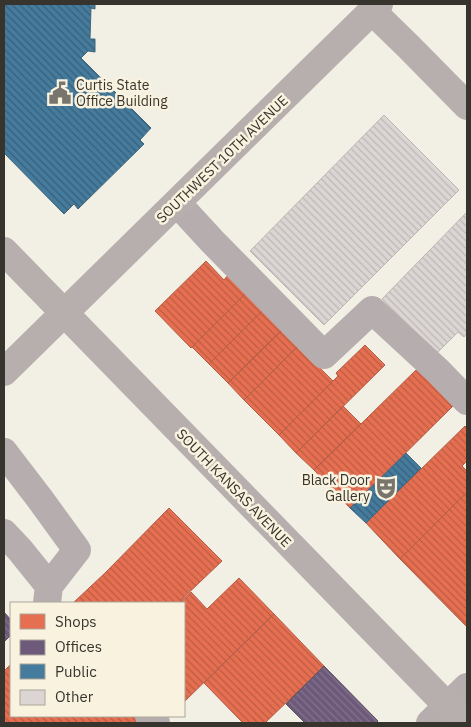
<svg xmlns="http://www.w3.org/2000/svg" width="471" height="727" font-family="'IBM Plex Sans',sans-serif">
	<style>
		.shops { fill: url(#shops-back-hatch); stroke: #b25d46 }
		.offices { fill: url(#offices-back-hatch); stroke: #5c4e63 }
		.public { fill: url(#public-back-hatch); stroke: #40667b }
		.building { fill: url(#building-back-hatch); stroke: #bab6b4 }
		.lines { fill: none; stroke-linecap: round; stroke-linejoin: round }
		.minor { stroke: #b6aeae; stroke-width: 28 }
		.major { stroke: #b7afae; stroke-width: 28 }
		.labels { text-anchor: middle; stroke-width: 5; stroke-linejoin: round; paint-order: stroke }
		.poi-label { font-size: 14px; fill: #36342d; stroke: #f8f2df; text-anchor: start }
		.street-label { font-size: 14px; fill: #36342d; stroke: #f8f2df }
	</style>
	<defs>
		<pattern id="shops-back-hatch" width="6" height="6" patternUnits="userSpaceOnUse" patternTransform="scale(1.25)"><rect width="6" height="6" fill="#e76f51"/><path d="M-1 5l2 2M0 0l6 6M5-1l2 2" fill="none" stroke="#bc5c44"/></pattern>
		<pattern id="offices-back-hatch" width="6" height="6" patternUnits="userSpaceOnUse" patternTransform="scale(1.25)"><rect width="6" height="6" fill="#6d597a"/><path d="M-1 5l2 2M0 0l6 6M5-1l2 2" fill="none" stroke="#82738c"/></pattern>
		<pattern id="public-back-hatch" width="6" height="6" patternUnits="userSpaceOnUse" patternTransform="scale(1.25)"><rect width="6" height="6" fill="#457b9d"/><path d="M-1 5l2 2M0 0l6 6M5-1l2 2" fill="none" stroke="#386079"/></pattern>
		<pattern id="building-back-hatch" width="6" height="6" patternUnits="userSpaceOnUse" patternTransform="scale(1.25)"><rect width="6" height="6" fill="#dbd6d3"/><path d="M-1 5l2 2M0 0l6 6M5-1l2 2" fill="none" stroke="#bdb8b5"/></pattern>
	</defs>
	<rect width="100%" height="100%" fill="#f2efe5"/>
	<path class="shops" d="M206 261 224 280 228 275 246 293 191 348 155 311Z
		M246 293 263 310 209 364 192 347Z
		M263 310 282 330 228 383 209 364Z
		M282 330 298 346 244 400 228 383Z
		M365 345 385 365 296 453 279 435 338 376 336 373Z
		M298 346 333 381 279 435 244 400Z
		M418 368 454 405 350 508 314 470Z
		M343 406 361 424 314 470 296 453Z
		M465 426 467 428V461L462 466 467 471V492L400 559 366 523Z
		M467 492V627L400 559Z
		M169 508 222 561 178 603H73L105 573Z
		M239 578 274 614 184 702V603H179L191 592 207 609Z
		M274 614 324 666 265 723H243L204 683Z
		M11 664V716H135L143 723H4V671Z"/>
	<path class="offices" d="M4 612 11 620V635L4 642Z
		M324 666 378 721 376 723H305L286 704Z"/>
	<path class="public" d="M4 4H95V9L91 8 90 39H95V52L88 51 81 58 151 128 140 140 144 144 78 209 74 204 64 214 4 153Z
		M406 453 421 468 366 523 350 508Z"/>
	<path class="building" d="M384 115 459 190 324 325 250 251Z
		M467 212V333L464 337 458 332 437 353 382 299Z"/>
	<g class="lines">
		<path class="minor" d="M177 203 212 241 324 355 372 310 438 371 467 401
			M4 452 40 499 77 550 49 586 47 603
			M4 533 20 550 49 586
			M149 716 156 723
			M430 723 467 687"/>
		<path class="major" d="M372 11 409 47 467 106
			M4 251 464 723
			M4 372 379 4"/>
	</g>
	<defs>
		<symbol id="civic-bare" viewBox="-9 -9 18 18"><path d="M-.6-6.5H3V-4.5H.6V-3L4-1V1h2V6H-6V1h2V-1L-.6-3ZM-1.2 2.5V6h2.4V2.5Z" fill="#78756d" stroke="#f8f2df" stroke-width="2.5" paint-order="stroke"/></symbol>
		<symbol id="theatre-bare" viewBox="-9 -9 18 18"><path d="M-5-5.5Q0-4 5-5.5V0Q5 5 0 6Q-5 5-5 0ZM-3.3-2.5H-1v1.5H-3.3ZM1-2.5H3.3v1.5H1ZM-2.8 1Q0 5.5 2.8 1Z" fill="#78756d" stroke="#f8f2df" stroke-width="2.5" paint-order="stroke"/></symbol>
	</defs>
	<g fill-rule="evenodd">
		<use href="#civic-bare" x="44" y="77" width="32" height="32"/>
		<use href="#theatre-bare" x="370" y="472" width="32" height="32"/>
	</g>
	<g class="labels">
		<g class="poi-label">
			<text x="76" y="90">Curtis State<tspan x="76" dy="16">Office Building</tspan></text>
			<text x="370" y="485" text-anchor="end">Black Door<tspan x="370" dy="16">Gallery</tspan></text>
		</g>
		<g class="street-label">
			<text transform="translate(222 159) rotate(-44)" y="5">SOUTHWEST 10TH AVENUE</text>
			<text transform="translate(234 488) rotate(46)" y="5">SOUTH KANSAS AVENUE</text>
		</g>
	</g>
	<rect width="471" height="727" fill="none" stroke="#36342d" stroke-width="10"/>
	<rect x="10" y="602" width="175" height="115" fill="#f8f2df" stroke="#aaa698"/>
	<rect x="20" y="614" width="25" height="15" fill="#e76f51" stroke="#aaa698"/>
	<text x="55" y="627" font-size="15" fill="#36342d">Shops</text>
	<rect x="20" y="640" width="25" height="15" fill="#6d597a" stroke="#aaa698"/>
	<text x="55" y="652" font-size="15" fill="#36342d">Offices</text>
	<rect x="20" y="664" width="25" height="15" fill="#457b9d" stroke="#aaa698"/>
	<text x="55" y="677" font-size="15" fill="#36342d">Public</text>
	<rect x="20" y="690" width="25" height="15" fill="#dbd6d3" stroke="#aaa698"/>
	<text x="55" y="702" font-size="15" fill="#36342d">Other</text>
</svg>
